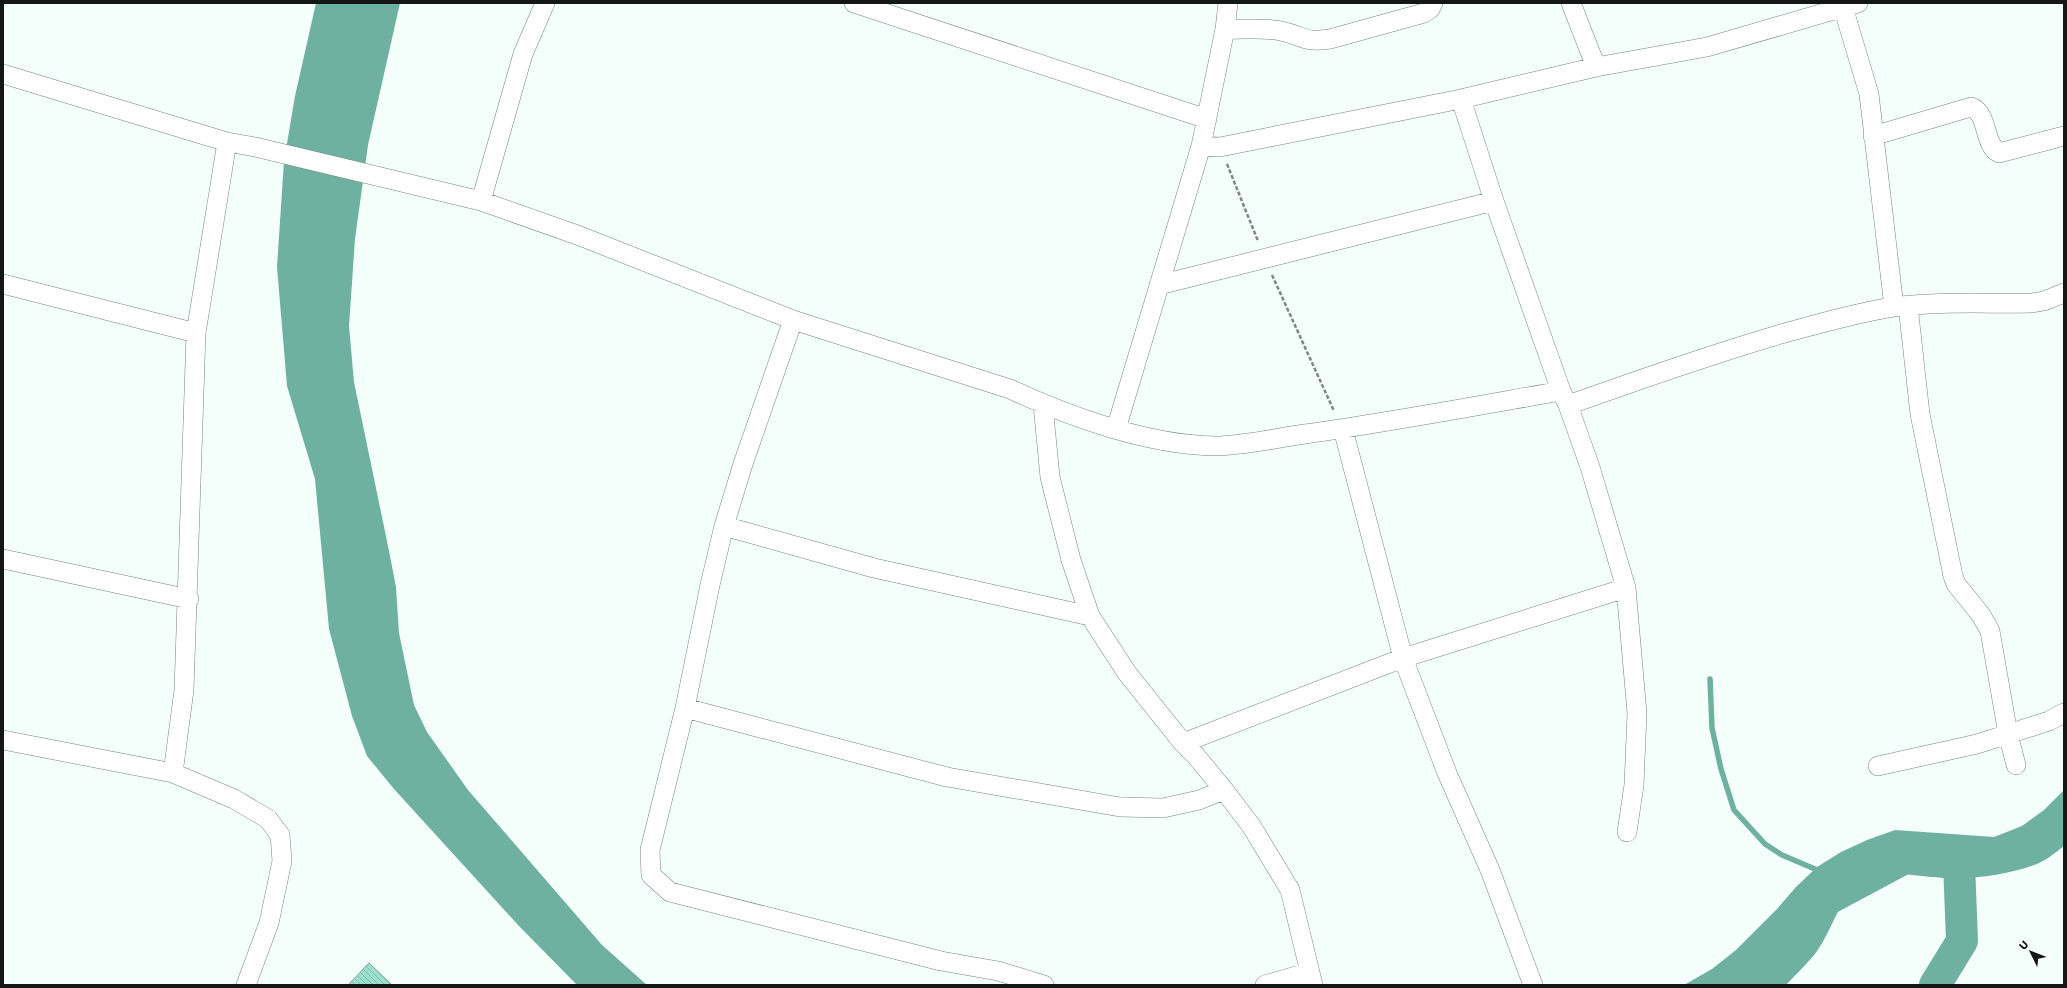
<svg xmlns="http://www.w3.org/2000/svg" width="2067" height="988" font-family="Poppins,sans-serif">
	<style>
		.water { fill: #6fb1a1 }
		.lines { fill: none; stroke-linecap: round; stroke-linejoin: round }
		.stream { stroke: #6fb1a1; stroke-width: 5.5 }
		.river { stroke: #6fb1a1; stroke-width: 32 }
		.building { fill: url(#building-back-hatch); stroke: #8d9c98 }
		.minor-casing { stroke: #75847f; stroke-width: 20 }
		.path { stroke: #7f8684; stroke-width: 2.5; stroke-dasharray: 4 2; stroke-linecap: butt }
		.minor { stroke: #fff; stroke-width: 19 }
	</style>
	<defs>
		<pattern id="building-back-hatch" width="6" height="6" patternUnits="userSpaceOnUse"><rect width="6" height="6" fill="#9bdfce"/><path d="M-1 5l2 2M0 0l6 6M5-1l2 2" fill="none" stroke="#85bfb0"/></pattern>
	</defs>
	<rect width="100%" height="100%" fill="#f4fefb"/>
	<path class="water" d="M316 3H400L368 145 355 239 349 326 354 382 388 546 396 587 399 633 414 705 427 732 468 790 602 945 647 985H577L519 926 394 789 367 756 352 716 329 629 315 479 287 386 277 267 284 161 295 96Z
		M2064 790V846C2056 852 2048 859 2039 863 2011 875 1965 881 1934 877 1911 874 1896 859 1874 872 1838 892 1837 924 1815 954 1806 965 1795 975 1786 985H1684L1712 969 1736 950 1777 909 1796 887 1817 867 1841 852 1867 840 1895 830 1994 837 2022 826 2044 810Z"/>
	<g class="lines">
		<path class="stream" d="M1710 679 1712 728 1721 769 1734 810 1765 844 1782 855 1822 872"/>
		<path class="river" d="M1817 905 1905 858 1933 861
			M1935 985 1962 941 1959 863"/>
	</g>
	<path class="building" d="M369 963 392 985H348Z"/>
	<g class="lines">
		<defs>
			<path id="minor" d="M854 3 1207 119
				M1571 3 1596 67
				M1843 7 1869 94 1894 307
				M1225 29C1243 30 1264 27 1281 31 1304 36 1304 43 1330 39L1424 13 1430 9 1433 3
				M3 74 227 142 255 147 481 201 580 236 793 320 1010 389C1070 417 1148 445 1215 446 1243 446 1276 438 1305 434 1391 422 1476 406 1561 391
				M1461 99 1494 201 1561 391 1568 405 1590 467 1626 588 1637 713 1634 785 1627 832
				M1873 136 1971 107C1989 113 1983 145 1999 153L2064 136
				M227 142 196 333 184 690 173 773 234 799 268 819 280 835 282 861 269 923 246 985
				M1201 146 1220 147 1461 99 1596 67 1707 47 1858 3
				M481 201 523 54 545 3
				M3 284 196 333
				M1159 285 1494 201
				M1908 306 1920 414 1953 576 1956 584 1981 615 1990 631 2008 734 2016 765
				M793 320 743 464 724 526 710 585 685 708 650 850 651 875 670 892 941 961 998 971 1044 985
				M1043 405 1050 477 1071 560 1090 616 1127 673 1183 743 1196 756 1224 790 1252 827 1290 890 1313 985
				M1568 405C1638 380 1709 355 1781 334 1818 324 1855 313 1893 307 1940 301 1986 304 2032 303L2044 301 2064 293
				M1116 429 1201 146 1225 29 1228 3
				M1343 429 1403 658 1447 773 1490 870 1533 985
				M724 526 874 568 1090 616
				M3 559 189 599
				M685 708 947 777 1120 807 1163 808 1199 800 1224 790
				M3 740 173 773
				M1183 743 1403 658 1626 588
				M1878 766 1977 744 2049 721 2064 713
				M1265 985 1310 972"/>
		</defs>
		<use href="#minor" class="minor-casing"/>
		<path class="path" d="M1227 164 1258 241
			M1272 275 1334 411"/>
		<use href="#minor" class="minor"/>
	</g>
	<rect width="2067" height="988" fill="none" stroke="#131817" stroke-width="8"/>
	<g transform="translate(2031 952) rotate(313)" stroke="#ffffff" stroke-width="3" paint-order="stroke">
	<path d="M0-3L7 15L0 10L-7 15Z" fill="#131817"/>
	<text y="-6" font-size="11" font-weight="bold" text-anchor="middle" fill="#131817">U</text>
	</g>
</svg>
